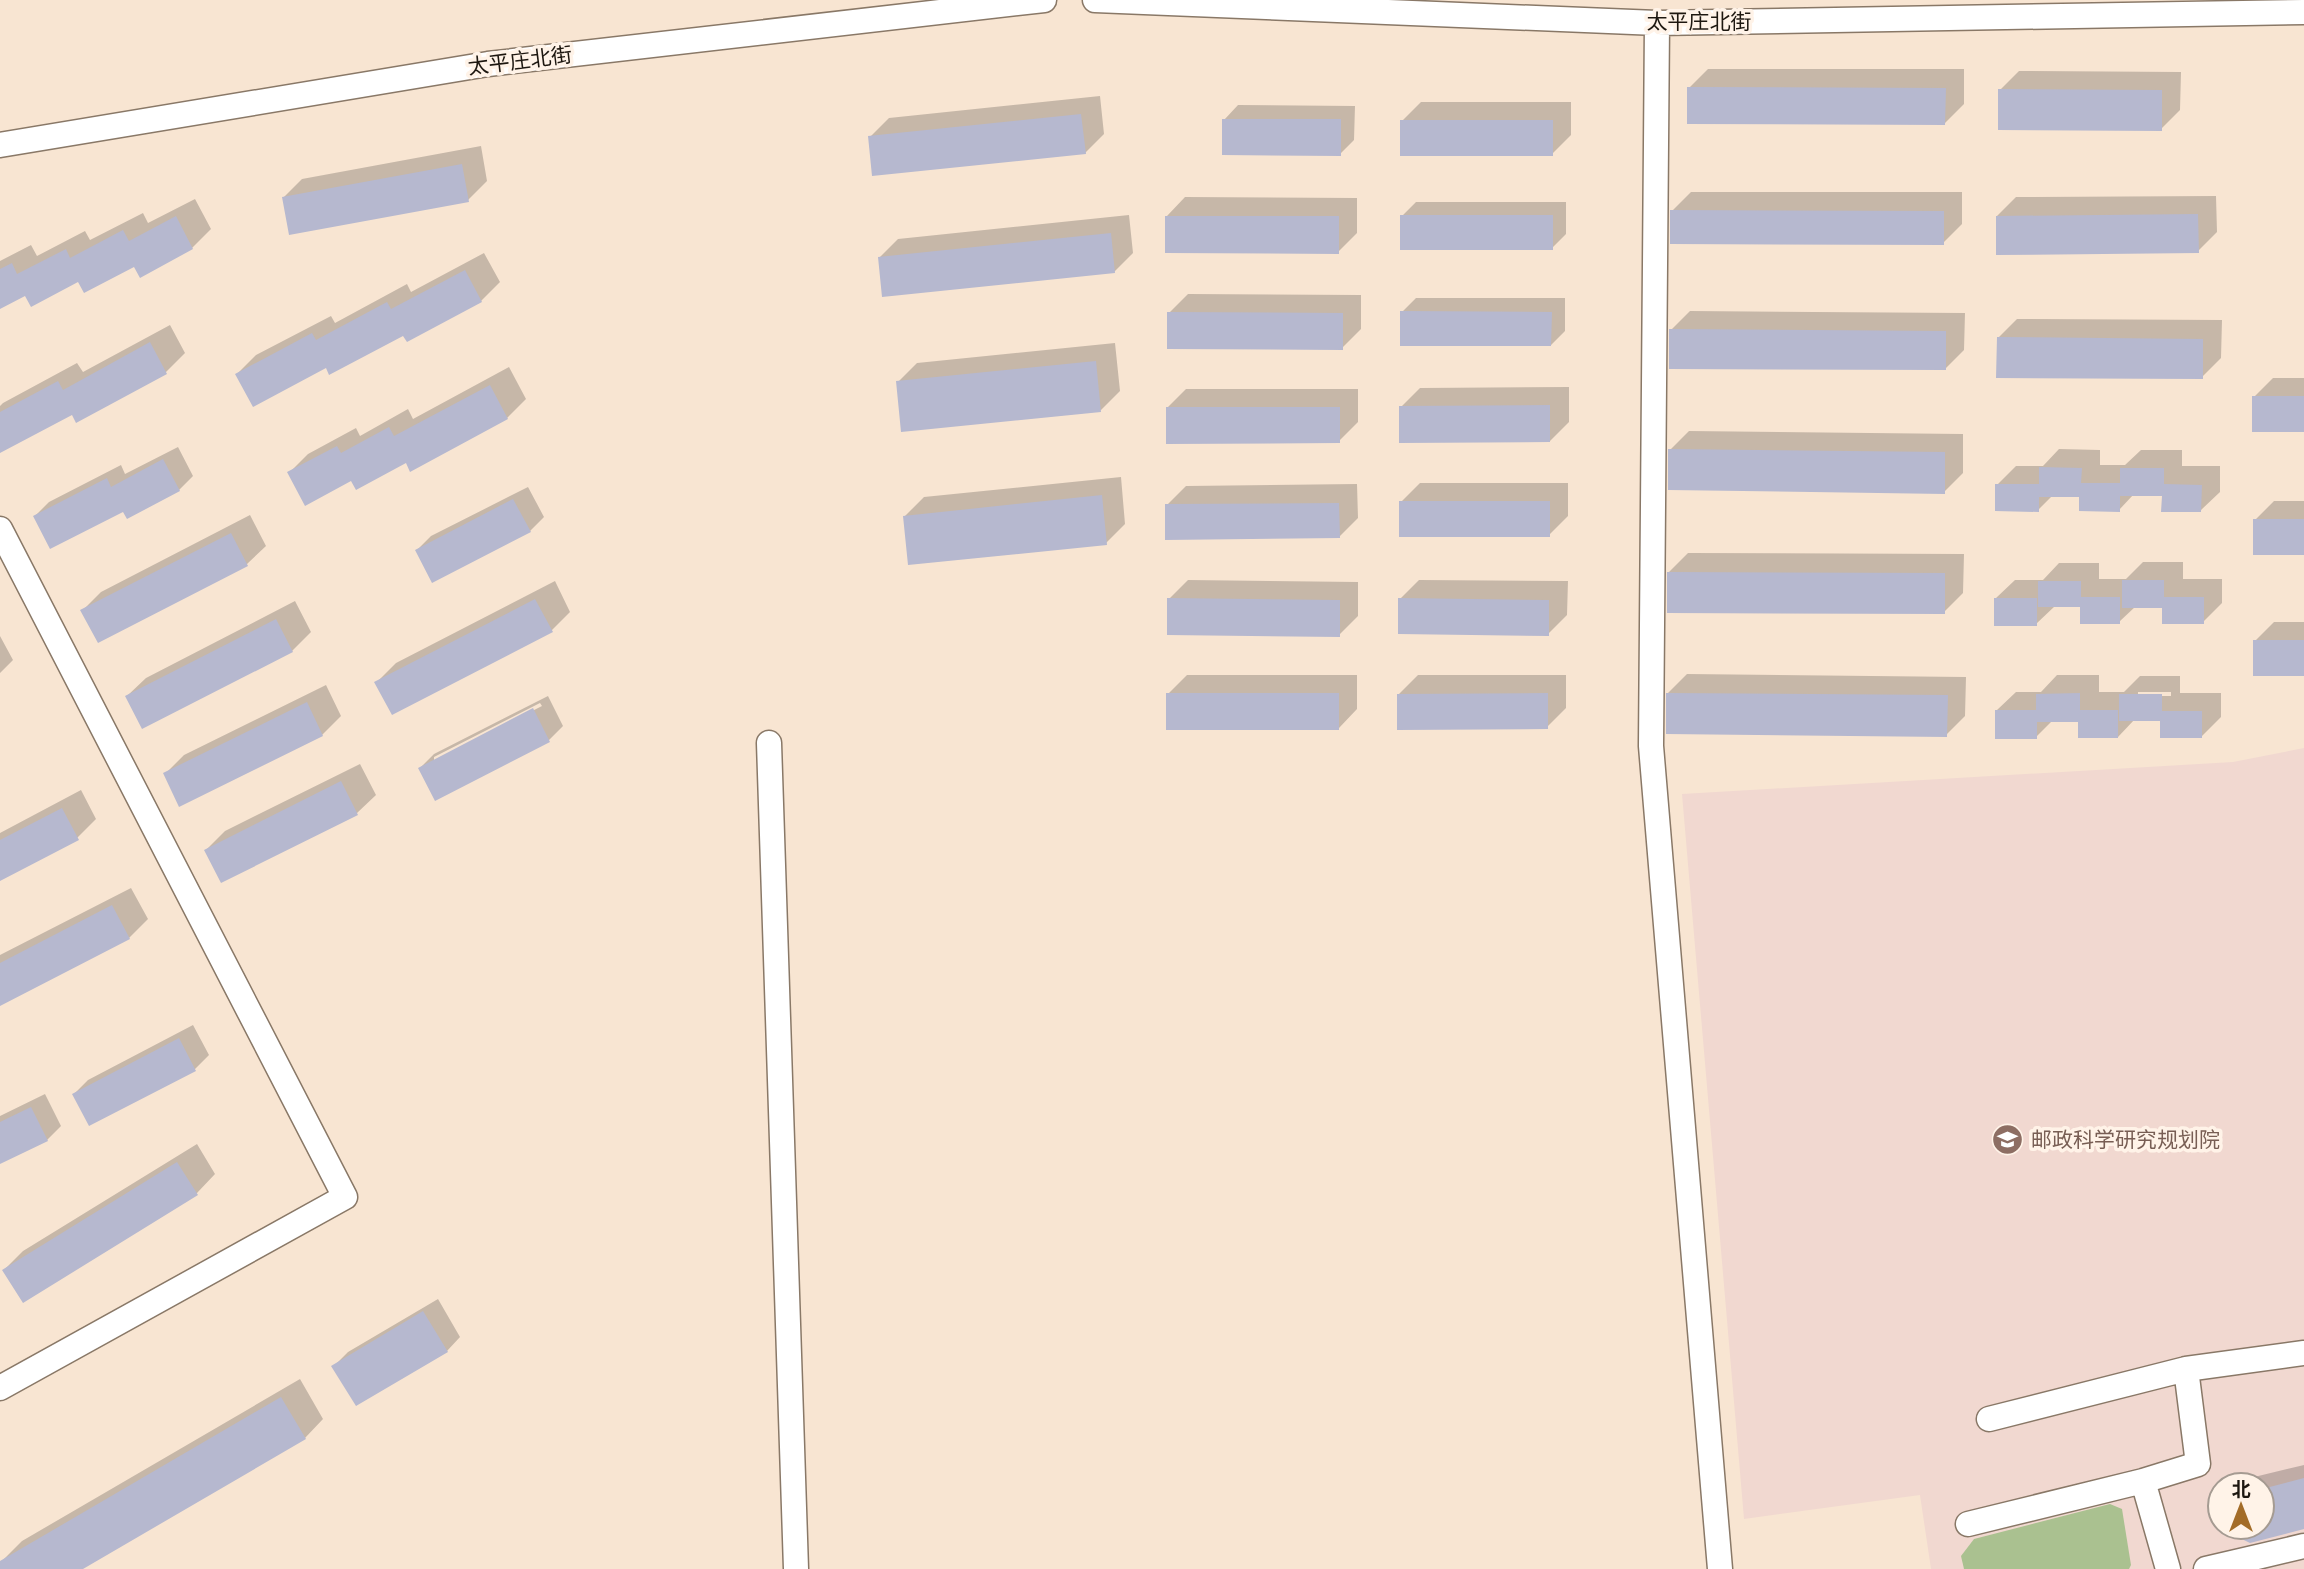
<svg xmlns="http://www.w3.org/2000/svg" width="2304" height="1569" font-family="Ubuntu,'Noto Sans SC',sans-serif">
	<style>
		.education { fill: #f1d8d0; fill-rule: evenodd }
		.green { fill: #aac190 }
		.shadow { fill: #0003; fill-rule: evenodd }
		.building { fill: #b6b8cf }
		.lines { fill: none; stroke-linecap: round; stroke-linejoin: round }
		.minor-casing { stroke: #897867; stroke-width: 27 }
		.minor { stroke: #fff; stroke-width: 24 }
		.labels { text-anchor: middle; stroke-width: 7; stroke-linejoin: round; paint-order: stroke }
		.street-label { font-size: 21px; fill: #1d1710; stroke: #fff3e8 }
		.education-label { font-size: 21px; fill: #785e54; stroke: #fff3e8; text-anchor: start }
	</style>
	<rect width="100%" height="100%" fill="#f8e5d2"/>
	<path class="education" d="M2304 748V1569H1931L1920 1495 1744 1519 1682 794 2233 762ZM2220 1485H2262V1527H2220Z"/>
	<path class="green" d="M2110 1504 2122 1509 2131 1565 2129 1569H1964L1961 1556 1974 1539Z"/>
	<path class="shadow" d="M1708 69H1964V104L1945 123 1689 88Z
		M2019 71 2181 72 2180 110 2161 129 2000 90Z
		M1100 96 1104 134 1085 153 870 137 889 118Z
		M1421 102H1571V135L1552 154 1402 121Z
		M1238 105 1355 106 1354 140 1340 154 1224 120Z
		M481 146 487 181 468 200 283 198 302 179Z
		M1691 192H1962V224L1943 243 1672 211Z
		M2216 196 2217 232 2198 251 1997 216 2016 197Z
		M1185 197 1357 198V233L1338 252 1167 216Z
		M195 199 211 229 192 248 26 293 0 307V261L31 245 37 256 85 231 90 240 143 213 148 223Z
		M1416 202H1566V234L1552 248 1402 216Z
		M1129 215 1133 253 1114 272 879 258 898 239Z
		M484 253 500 282 481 301 327 365 237 374 256 355 331 316 335 323 407 284 411 292Z
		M1188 294 1361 295V329L1342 348 1169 313Z
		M1416 298H1565V331L1551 345 1402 312Z
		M1690 311 1965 313 1964 350 1945 369 1671 330Z
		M2017 319 2222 320 2221 358 2202 377 1998 338Z
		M170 325 185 353 166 372 77 421 72 412 0 451V406L3 403 77 363 83 372Z
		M1115 343 1120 391 1101 410 898 382 917 363Z
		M509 367 526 399 507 418 406 461 352 479 289 473 308 454 356 428 360 436 408 409 413 419Z
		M2273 378H2304V431L2254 397Z
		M1569 387V422L1550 441 1401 407 1420 388Z
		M1186 389H1358V422L1339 441 1167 408Z
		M1689 431 1963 434V473L1944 492 1670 450Z
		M178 447 193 476 179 490 124 509 35 516 49 502 121 465 125 474Z
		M2059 449 2100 450V465H2125L2141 450H2182V466H2220V492L2201 510 2163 495 2134 494 2119 510 2081 495H2053L2038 510 1997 485 2016 466H2043Z
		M1121 477 1125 524 1106 543 905 516 924 497Z
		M1420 483H1568V516L1549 535 1401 502Z
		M1357 484 1358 518 1339 537 1167 505 1186 486Z
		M528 487 544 517 530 531 417 550 431 536Z
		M2274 501H2304V554L2255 520Z
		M250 515 266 546 247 564 82 611 101 592Z
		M1688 553 1964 554 1963 593 1944 612 1669 572Z
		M2143 562H2183V579H2222V603L2203 622 2163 606H2136L2119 622 2081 606H2055L2036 624 1996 598 2015 580H2043L2059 563H2099V579H2126Z
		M1188 580 1358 582V616L1339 635 1169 599Z
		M1419 580 1568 581 1567 615 1548 634 1400 599Z
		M555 581 570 612 551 631 377 682 396 663Z
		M295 601 311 632 292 651 127 696 146 678Z
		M2274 622H2304V674L2255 641Z
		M0 636 13 660 0 673Z
		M1687 674 1966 677 1965 716 1946 735 1668 693Z
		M1187 675H1357V709L1339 728 1168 694Z
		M1418 675H1566V708L1547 727 1399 694Z
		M2057 675H2099V692H2124L2140 676H2180V693H2221V717L2202 736 2162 719H2135L2118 737 2080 720H2053L2036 737 1997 710 2016 692H2041ZM2138 692H2171V696H2138Z
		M326 685 341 716 322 735 165 774 184 755Z
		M548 696 563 726 549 740 436 799 420 768 434 754ZM540 703 542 706 434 761V757Z
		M360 764 376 795 357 813 206 850 225 831Z
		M81 790 96 819 77 838 0 879V833Z
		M131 888 148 919 129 938 0 1004V955Z
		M193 1025 209 1055 195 1069 74 1094 88 1080Z
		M45 1094 61 1126 47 1140 0 1162V1116Z
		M197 1144 215 1174 197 1193 4 1270 23 1251Z
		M438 1299 460 1337 447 1351 334 1366 348 1352Z
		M300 1379 323 1419 305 1438 80 1569H8L3 1560 22 1541Z
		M2304 1465V1527L2250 1542 2239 1527H2262V1485H2243L2250 1478Z"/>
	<path class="building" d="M1687 87 1946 88 1945 125 1687 124Z
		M1998 89 2162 90V131L1998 130Z
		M1081 114 1086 154 872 176 868 136Z
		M1222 119H1341V156L1222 155Z
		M1400 120H1553V156H1400Z
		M462 164 469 202 289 235 282 197Z
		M1670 210 1944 211V245L1670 244Z
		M2198 214 2199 253 1996 255V216Z
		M1400 215H1553V250H1400Z
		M176 216 193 249 140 278 134 267 84 293 78 282 31 307 25 296 0 309V269L12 263 17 274 66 249 70 258 123 230 129 241Z
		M1165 216H1339V254L1165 253Z
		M1111 233 1115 273 882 297 878 257Z
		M465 270 482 302 407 342 403 336 329 375 326 368 253 407 235 374 312 333 316 340 387 302 391 309Z
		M1400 311 1552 312 1551 346H1400Z
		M1167 312 1343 313V350L1167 349Z
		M1669 329 1946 331V370L1669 369Z
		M1997 337 2203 339V379L1996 378Z
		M150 342 167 374 76 423 72 415 0 453V412L58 381 63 390Z
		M1096 361 1101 412 901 432 896 381Z
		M490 385 508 419 410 472 406 463 356 490 351 481 305 506 287 472 337 446 341 453 389 427 394 436Z
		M2252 396H2304V432H2252Z
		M1550 405V442L1399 443V406Z
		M1166 407H1340V443L1166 444Z
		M1668 449 1945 452V494L1668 490Z
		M163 459 180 491 127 519 123 512 50 549 33 516 107 478 111 487Z
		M2039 467 2082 468 2081 483H2120V512L2079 511V497H2039V512L1995 511V484H2039Z
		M2120 468H2164V484L2202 485 2201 512H2161L2162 496H2120Z
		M1102 495 1107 545 908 565 903 516Z
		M513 499 531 532 432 583 415 550Z
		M1399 501H1550V537H1399Z
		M1339 503 1340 538 1165 540V504Z
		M2253 519H2304V555H2253Z
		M231 533 248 566 98 643 80 610Z
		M1667 572 1945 573V614L1667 613Z
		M2122 580H2164V597H2204V624H2162V608H2122Z
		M2038 581H2081V597H2120V624H2080V607H2038Z
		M1167 598 1340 600V637L1167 635Z
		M1398 598 1549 600V636L1398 634Z
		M1994 598H2037V626H1994Z
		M535 599 553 632 392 715 374 682Z
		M276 619 293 652 142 729 125 696Z
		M2253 640H2304V676H2253Z
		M1166 693H1339V730H1166Z
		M1548 693V729L1397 730V694Z
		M1666 693 1948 695 1947 737 1666 734Z
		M2080 693V710H2118V738H2078V722H2037V739H1995V710H2036V694Z
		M2119 694H2162V711H2202V738H2160V721H2119Z
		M307 702 323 736 179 807 163 773Z
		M533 708 550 742 435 801 418 768Z
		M341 781 358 815 221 883 204 850Z
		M62 808 79 840 0 881V840Z
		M112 905 130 939 0 1006V963Z
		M179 1038 196 1071 89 1126 72 1094Z
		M31 1107 48 1141 0 1164V1122Z
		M177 1162 198 1195 23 1303 2 1270Z
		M423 1311 448 1352 356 1406 331 1366Z
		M281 1397 306 1439 83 1569H0V1561Z
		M2304 1478V1529L2250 1543 2217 1527H2262V1489Z"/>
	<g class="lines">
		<defs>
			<path id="minor" d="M1095 0 1657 23 2304 12
				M1657 23 1651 746 1720 1569
				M0 145 488 64 1044 0
				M0 529 345 1197 0 1388
				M769 743 796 1569
				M1989 1419 2186 1369 2304 1353
				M2143 1481 2168 1569
				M1968 1524 2143 1481 2198 1464 2186 1369
				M2206 1569 2304 1546"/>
		</defs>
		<use href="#minor" class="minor-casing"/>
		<use href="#minor" class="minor"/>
	</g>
	<defs>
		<symbol id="university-disc" viewBox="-11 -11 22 22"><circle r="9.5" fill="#8d6e63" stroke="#fff3e8"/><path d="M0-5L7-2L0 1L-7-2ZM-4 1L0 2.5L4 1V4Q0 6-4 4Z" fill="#fff"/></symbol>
	</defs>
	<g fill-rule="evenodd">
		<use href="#university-disc" x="1990" y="1122" width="35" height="35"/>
	</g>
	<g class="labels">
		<g class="street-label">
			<text x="1699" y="29">太平庄北街</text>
			<text transform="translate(520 61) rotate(-7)" y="7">太平庄北街</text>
		</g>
		<g class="education-label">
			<text x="2031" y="1147">邮政科学研究规划院</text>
		</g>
	</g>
	<g transform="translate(2241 1506)"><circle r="33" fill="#fff3e8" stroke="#a59b92" stroke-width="2"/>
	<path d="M0-5L12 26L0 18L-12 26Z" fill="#a36c28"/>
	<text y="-10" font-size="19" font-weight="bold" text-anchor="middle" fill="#1d1710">北</text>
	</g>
</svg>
